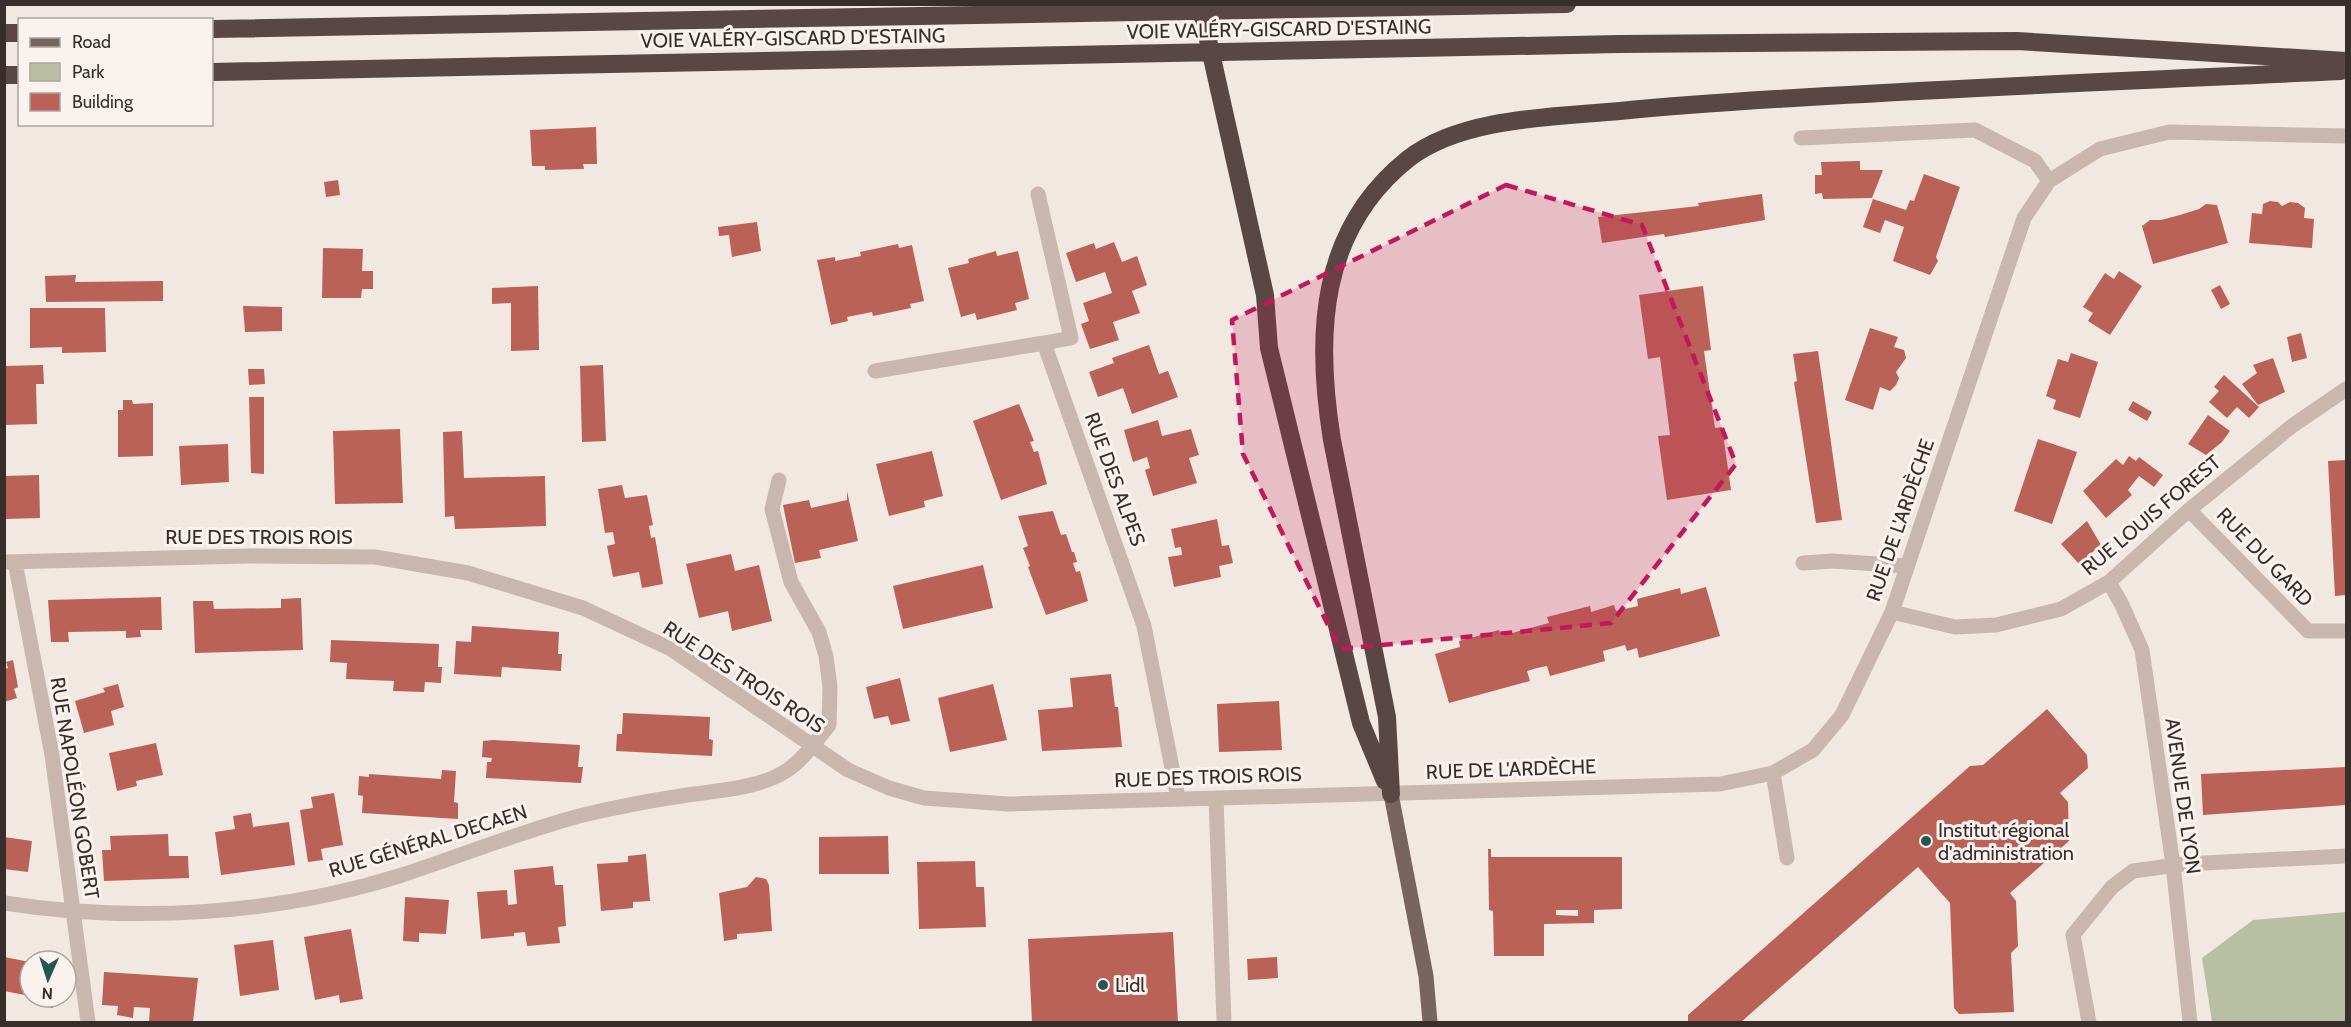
<svg xmlns="http://www.w3.org/2000/svg" width="2351" height="1027" font-family="Cabin,sans-serif">
	<style>
		.green { fill: #b9bfa2 }
		.building { fill: #ba6257; fill-rule: evenodd }
		.lines { fill: none; stroke-linecap: round; stroke-linejoin: round }
		.minor { stroke: #c9b7ae; stroke-width: 15 }
		.major { stroke: #78645e; stroke-width: 15 }
		.highway { stroke: #584744; stroke-width: 18 }
		.marked { fill: #c2185b; fill-opacity: 0.2; stroke: #c2185b; stroke-width: 4.5; stroke-dasharray: 12 8; stroke-linejoin: round }
		.poi-dot { fill: #255653; stroke: #f9f2ee; stroke-width: 2 }
		.labels { text-anchor: middle; stroke-width: 6; stroke-linejoin: round; paint-order: stroke }
		.street-label { font-size: 20px; fill: #382e2c; stroke: #f9f2ee }
		.poi-label { font-size: 20px; fill: #382e2c; stroke: #f9f2ee; text-anchor: start }
	</style>
	<rect width="100%" height="100%" fill="#f1e8e1"/>
	<path class="green" d="M2346 912V1022H2212L2202 958 2253 920Z"/>
	<path class="building" d="M596 127 597 164H583L584 169 545 170V166H532L530 130Z
		M1860 161V170H1883L1872 198 1823 199 1822 193 1815 194V175H1822L1821 162Z
		M1924 174 1960 187 1936 257 1938 261 1930 275 1893 261 1904 227 1885 220 1880 233 1863 227 1873 199 1906 210 1910 200 1914 201Z
		M338 180 340 195 326 197 324 182Z
		M1762 194 1765 220 1665 237 1664 234 1602 243 1598 217 1699 206 1698 203Z
		M2270 201 2278 202 2282 206 2290 202 2298 203 2305 208 2304 218 2314 219 2312 248 2249 243 2252 213 2262 214 2263 204Z
		M2206 204 2217 205 2228 243 2153 264 2142 226 2150 220H2161L2180 215 2199 209Z
		M757 222 761 251 732 257 729 235 719 236 718 227Z
		M1114 242 1122 262 1137 256 1147 285 1132 291 1140 313 1113 322 1119 340 1090 349 1081 324 1089 321 1083 303 1112 293 1105 272 1076 282 1066 253 1094 243 1096 249Z
		M898 244 899 248 912 245 924 301 910 304 911 308 873 316 872 312 847 317 848 321 831 325 817 260 835 257V261L861 256 860 252Z
		M323 248 363 249 362 271H373V289H362L361 298H322Z
		M996 251 997 256 1018 251 1029 299 1015 303 1017 310 977 320 975 313 961 317 948 268 969 263 968 259Z
		M2119 271 2142 286 2110 335 2088 321 2093 313 2083 307 2105 273 2114 279Z
		M76 275 75 282 163 281V301L46 302 45 276Z
		M2220 285 2230 304 2221 309 2211 290Z
		M538 286 539 350 511 351V303L492 304V288Z
		M1703 286 1711 350 1704 351 1715 428 1722 427 1731 490 1667 500 1658 436 1670 435 1660 357 1648 359 1639 295Z
		M243 306 282 307V331L245 332Z
		M30 308H105L106 352 62 353V347L30 348Z
		M1870 328 1898 337 1894 347 1904 350 1906 358 1896 372 1899 378 1896 385 1890 391 1880 387 1873 410 1845 400Z
		M2301 333 2307 358 2292 362 2287 337Z
		M1149 345 1159 374 1168 371 1178 397 1132 414 1123 388 1098 397 1089 372 1114 363 1112 358Z
		M1818 351 1842 520 1816 523 1794 382 1797 381 1793 354Z
		M2071 353 2098 362 2080 418 2053 409 2056 400 2046 396 2058 359 2068 362Z
		M2273 358 2285 392 2258 405 2242 384 2257 373 2253 365Z
		M43 365 44 384H36L37 424 4 425V366Z
		M603 365 606 441 582 442 580 366Z
		M248 369H264L265 384 249 385Z
		M2224 375 2259 407 2249 418 2237 407 2227 418 2209 402 2219 391 2214 387Z
		M249 397H264V474L251 473Z
		M123 400H132L133 404 153 403V456L118 457V410H123Z
		M2133 401 2152 412 2147 421 2128 410Z
		M1019 404 1034 441 1030 442 1034 452 1038 451 1047 484 1001 500 973 421Z
		M2208 415 2230 431 2222 442 2206 455 2188 444Z
		M1158 420 1162 436 1191 429 1199 455 1189 458 1197 483 1153 496 1145 470 1150 468 1147 457 1133 462 1124 430Z
		M400 429 403 503 335 504 333 431Z
		M462 431 464 478 545 476 546 526 455 529 454 516 445 517 443 432Z
		M2038 439 2077 452 2052 524 2014 511Z
		M228 444 229 482 181 485 179 446Z
		M932 451 943 496 924 501 925 507 889 516 876 464Z
		M2129 456 2136 461 2139 457 2163 475 2154 487 2139 476 2128 490 2132 495 2106 518 2083 491 2116 459 2123 465Z
		M2346 460V595L2335 596 2328 461Z
		M39 475 40 518 5 519V476Z
		M622 485 625 498 647 495 653 525 649 526 651 538 655 537 663 584 642 588 639 572 613 577 607 546 615 544 613 532 605 533 598 489Z
		M847 491 858 541 819 550 821 558 795 563 783 505 809 500 811 508 847 500Z
		M1053 511 1061 535 1066 534 1072 552H1074L1077 562 1073 563 1076 572 1080 571 1088 601 1046 615 1028 567 1030 566 1023 548 1028 546 1018 516Z
		M1217 519 1222 546 1229 545 1233 563 1219 566 1221 577 1174 587 1168 557 1182 555 1181 547 1175 548 1171 529Z
		M2087 521 2101 545 2079 564 2061 544Z
		M731 554 735 571 759 565 772 621 732 631 728 611 699 618 686 564Z
		M983 565 993 608 903 629 893 586Z
		M1706 587 1720 636 1639 658 1637 648 1627 651 1625 645 1603 651 1605 661 1550 676 1547 666 1537 668 1527 671 1530 681 1449 703 1435 654 1460 647 1459 641 1499 630 1501 636 1549 623 1547 617 1590 606 1591 612 1614 605 1616 611 1638 606 1637 599 1680 588 1681 594Z
		M161 597 162 630H140L141 637 126 638V631L68 632 69 642H51L48 600Z
		M301 598 303 650 195 653 193 601H213L214 609 281 608V599Z
		M472 626 559 632 558 654H562L561 671 502 667 501 677 454 674 456 641 471 642Z
		M331 640 439 644 438 667H442L441 683 425 682 424 692 393 691 394 681 346 679 347 663 330 662Z
		M13 660 18 687 14 689 17 698 4 702V669L8 668 6 662Z
		M1111 674 1115 707H1118L1122 747 1042 751 1038 710 1073 707 1070 678Z
		M900 678 910 721 891 725 888 716 874 719 866 687Z
		M118 684 124 707 111 711 114 725 84 733 75 701 105 692 103 688Z
		M993 684 1007 740 950 752 938 698Z
		M1279 701 1282 750 1219 752 1217 704Z
		M2047 709 2087 755 2088 768 2060 793 2068 802 2069 841 2010 893 2016 901 2018 946 2011 953 2014 1012 1959 1014 1954 1008 1950 903 1918 867 1741 1022H1688V1015L1970 766 1983 765Z
		M623 713 710 717 709 739 713 740 712 756 616 751 617 734H622Z
		M493 740 580 745 578 767H583L581 783 486 778 487 762H491L492 758 482 757 483 741Z
		M156 743 163 775 136 781 137 786 117 791 109 753Z
		M2346 767V805L2203 815 2201 774Z
		M442 770 456 771 454 802 458 803V819L362 813 363 796 358 795 359 776 369 777V774L441 779Z
		M334 793 343 845 321 849 323 860 308 862 300 810 313 808 311 797Z
		M251 813 253 827 289 822 295 865 221 875 215 832 235 829 233 816Z
		M168 834 169 856H188L189 878 104 881 102 850H111L110 836Z
		M888 836 889 874H819V837Z
		M4 837 32 841 28 872 4 869Z
		M1488 849H1491V857H1622V909L1594 910V923L1544 924V956H1494L1493 911 1489 910ZM1556 910H1578V916L1556 915Z
		M646 854 650 901 633 902V908L601 911 597 864 628 862V856Z
		M975 861 976 887H984L986 927 919 929 917 862Z
		M553 866 555 885H563L566 926 558 927 560 943 527 946 525 932 514 933V936L481 939 477 892 507 890 508 905 517 904 514 870Z
		M756 877 766 879 769 885 772 931 737 934V939L724 941 719 893 747 887Z
		M405 897 449 900 446 934 419 933V942L403 941Z
		M351 929 363 999 340 1003 339 995 315 1000 304 937Z
		M1173 932 1178 1022H1032L1028 939Z
		M273 940 279 990 240 996 234 945Z
		M4 957 30 962V996L4 991Z
		M1277 957 1278 978 1248 980 1247 959Z
		M104 972 198 978 193 1022H149L150 1008 134 1007 133 1018 117 1015 118 1006 102 1005Z
		M38 997H61L60 1003 54 1001 53 1008 42 1006 43 999Z"/>
	<g class="lines">
		<path class="minor" d="M1801 138 1975 130 2035 161 2049 181
			M1038 194 1071 338 1044 343
			M875 371 1044 343 1144 626 1178 798
			M2189 510 2308 631H2346
			M4 562 249 556 375 557 468 573 583 608 671 649 848 770 889 788 924 798 1008 804 1720 784 1773 773 1813 750 1842 715 1892 612 2024 218 2049 181 2100 149 2169 132 2346 136
			M15 562 52 755 88 1022
			M1803 563 1833 561 1907 566
			M2109 582 2122 605 2142 650 2173 865 2190 1022
			M1892 612 1955 627 1996 625 2061 609 2109 582 2189 510 2292 426 2346 389
			M1773 773 1787 858
			M1216 798 1224 1022
			M4 903C133 923 274 915 399 876 460 856 517 833 579 816 612 808 648 801 681 796 714 791 758 789 786 771 803 760 817 740 829 725L830 687 826 656 819 632 791 582 772 509 779 480
			M2089 1022 2073 935 2112 887 2133 871 2184 864 2346 856"/>
		<path class="major" d="M1391 794 1426 976 1430 1022"/>
		<path class="highway" d="M1200 4 1265 295 1269 348 1361 723 1385 781
			M212 29 1567 4
			M4 33H20
			M212 72 1619 44 2017 41 2346 61
			M4 75H20
			M1391 794 1387 717 1332 440C1315 335 1319 230 1408 159 1461 117 1555 117 1620 111 1689 104 1758 100 1827 96 1998 86 2170 79 2341 71"/>
	</g>
	<path class="marked" d="M1506 185 1642 225 1736 464 1611 623 1340 649 1243 454 1232 320Z"/>
	<g class="poi-dot">
		<circle cx="1926" cy="841" r="6"/>
		<circle cx="1103" cy="985" r="6"/>
	</g>
	<g class="labels">
		<g class="street-label">
			<text transform="translate(1279 29) rotate(-1)" y="7">VOIE VALÉRY-GISCARD D'ESTAING</text>
			<text transform="translate(793 38) rotate(-1)" y="7">VOIE VALÉRY-GISCARD D'ESTAING</text>
			<text transform="translate(1115 479) rotate(70)" y="7">RUE DES ALPES</text>
			<text transform="translate(2151 515) rotate(-40)" y="7">RUE LOUIS FOREST</text>
			<text transform="translate(1900 520) rotate(-71)" y="7">RUE DE L'ARDÈCHE</text>
			<text x="259" y="544">RUE DES TROIS ROIS</text>
			<text transform="translate(2265 557) rotate(46)" y="7">RUE DU GARD</text>
			<text transform="translate(744 677) rotate(33)" y="7">RUE DES TROIS ROIS</text>
			<text transform="translate(1511 769) rotate(-2)" y="7">RUE DE L'ARDÈCHE</text>
			<text transform="translate(1208 777) rotate(-2)" y="7">RUE DES TROIS ROIS</text>
			<text transform="translate(75 788) rotate(81)" y="7">RUE NAPOLÉON GOBERT</text>
			<text transform="translate(2183 796) rotate(82)" y="7">AVENUE DE LYON</text>
			<text transform="translate(428 841) rotate(-17)" y="7">RUE GÉNÉRAL DECAEN</text>
		</g>
		<g class="poi-label">
			<text x="1938" y="837">Institut régional<tspan x="1938" dy="23">d'administration</tspan></text>
			<text x="1115" y="992">Lidl</text>
		</g>
	</g>
	<rect width="2351" height="1027" fill="none" stroke="#382e2c" stroke-width="12"/>
	<rect x="18" y="18" width="195" height="108" fill="#f9f2ee" stroke="#aca4a0" stroke-width="1.5"/>
	<rect x="30" y="38" width="30" height="9" fill="#78645e" stroke="#aca4a0" stroke-width="1.5"/>
	<text x="72" y="48" font-size="18" fill="#382e2c">Road</text>
	<rect x="30" y="63" width="30" height="18" fill="#b9bfa2" stroke="#aca4a0" stroke-width="1.5"/>
	<text x="72" y="78" font-size="18" fill="#382e2c">Park</text>
	<rect x="30" y="93" width="30" height="18" fill="#ba6257" stroke="#aca4a0" stroke-width="1.5"/>
	<text x="72" y="108" font-size="18" fill="#382e2c">Building</text>
	<g transform="translate(48 979) rotate(183)"><circle r="28" fill="#f9f2ee" stroke="#aca4a0" stroke-width="1.5"/>
	<path d="M0-4.5L10 22L0 15L-10 22Z" fill="#255653"/>
	<text y="-9" font-size="16" font-weight="bold" text-anchor="middle" fill="#382e2c">N</text>
	</g>
</svg>
